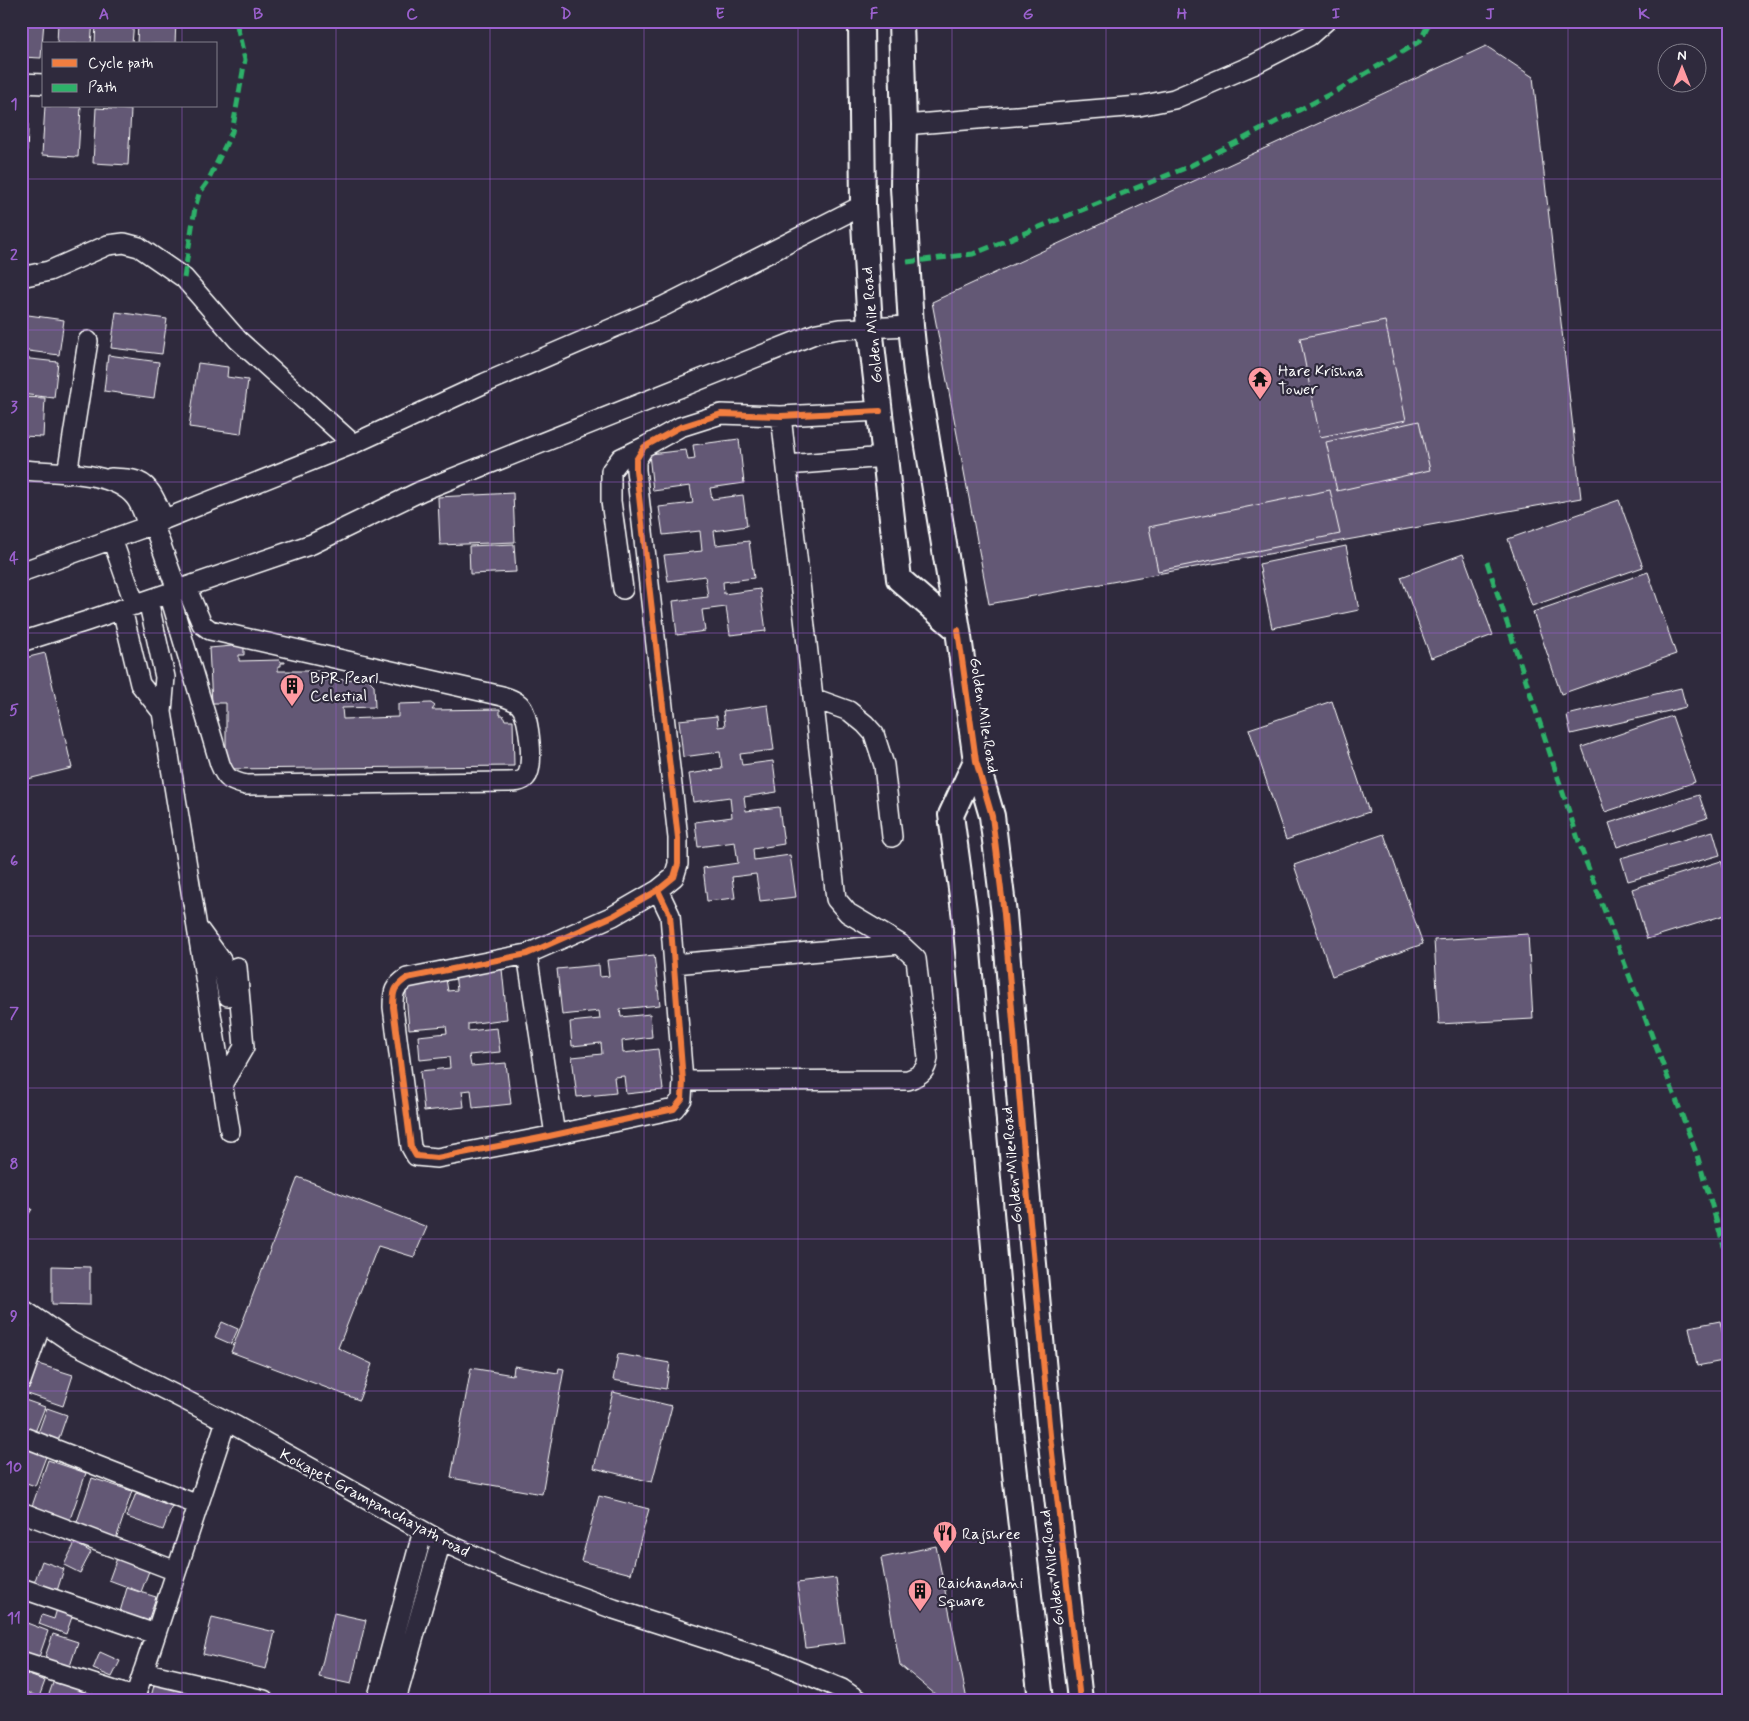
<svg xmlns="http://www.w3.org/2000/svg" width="1749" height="1721" font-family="Mynerve,sans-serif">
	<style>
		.building { fill: #645875; stroke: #fff }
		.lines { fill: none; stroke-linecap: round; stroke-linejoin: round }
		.minor-casing { stroke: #fff; stroke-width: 22 }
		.tertiary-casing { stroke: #fff; stroke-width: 28 }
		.minor { stroke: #2f2a3d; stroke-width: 19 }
		.tertiary { stroke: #2f2a3d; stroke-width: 24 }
		.quiet { stroke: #2db169; stroke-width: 5; stroke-dasharray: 10 5; stroke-linecap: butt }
		.cycleway-casing { stroke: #2f2a3d; stroke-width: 9 }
		.cycleway { stroke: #f27e40; stroke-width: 6 }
		.grid { fill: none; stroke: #9c61cf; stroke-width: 1; stroke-opacity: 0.55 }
		.labels { text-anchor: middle; stroke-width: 4.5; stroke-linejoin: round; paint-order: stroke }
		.street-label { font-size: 16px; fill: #fff; stroke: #2f2a3d }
		.poi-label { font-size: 16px; fill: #fff; stroke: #2f2a3d; text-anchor: start }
		.neatline { fill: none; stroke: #9c61cf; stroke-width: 2 }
		.grid-label { font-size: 16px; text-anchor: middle; font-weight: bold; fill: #9c61cf }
	</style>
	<rect width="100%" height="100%" fill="#2f2a3d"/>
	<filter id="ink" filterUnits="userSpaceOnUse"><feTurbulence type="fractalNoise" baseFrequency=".02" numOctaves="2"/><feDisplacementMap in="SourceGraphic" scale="10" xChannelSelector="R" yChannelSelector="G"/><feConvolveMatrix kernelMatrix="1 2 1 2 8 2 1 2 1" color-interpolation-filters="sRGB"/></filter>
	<g filter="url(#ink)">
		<path class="building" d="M21 21H44L41 58 21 57Z
			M58 21H93L91 44H57Z
			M96 21H134L132 44H95Z
			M138 21H176L175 44H137Z
			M1486 46 1533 77 1581 498 989 604 932 302Z
			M21 102 29 103 27 155 21 154Z
			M45 106 81 107 78 157 42 155Z
			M96 108 131 110 128 165 93 163Z
			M116 312 167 319 162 354 111 348Z
			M21 314 64 320 59 355 21 350Z
			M1385 321 1406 420 1320 437 1300 338Z
			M108 355 159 362 154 398 104 391Z
			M21 358 58 362 54 398 21 394Z
			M198 363 228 367 227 377 248 380 241 434 189 427Z
			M21 397 45 398 43 437 21 436Z
			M1419 421 1430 470 1337 491 1326 442Z
			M739 439 744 483 710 488 712 499 743 495 747 526 714 531 716 545 749 541 754 578 723 582 724 594 760 589 766 631 730 635 726 607 702 610 705 631 677 635 673 601 708 597 705 576 668 581 664 555 702 551 700 531 663 535 659 507 693 503 690 486 653 491 649 454 686 450 688 460 695 459 693 445Z
			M1330 490 1340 534 1158 571 1149 527Z
			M513 493 515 542 440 545 438 497Z
			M1619 500 1643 567 1532 606 1508 539Z
			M514 544 516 572 470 574 469 546Z
			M1346 546 1359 610 1272 628 1259 564Z
			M1463 554 1493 635 1431 658 1401 577Z
			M1648 572 1676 654 1561 694 1533 612Z
			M244 645V655H239V661L280 660V662H285V663H281V666H278V671H324V680L368 679 374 685 375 707 342 708 343 719 398 717V704L431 703 435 706 432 710 500 709V715H503L505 720H513L514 766 226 769V703H212L209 648Z
			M45 653 72 768 28 779 21 753V659Z
			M1681 688 1686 707 1571 734 1567 715Z
			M1332 701 1369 812 1286 840 1249 729Z
			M768 705 774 750 740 754 742 765 773 761 777 792 744 797 746 811 779 807 784 844 753 849 754 860 790 855 796 897 760 901 756 874 732 877 735 898 707 901 703 868 738 863 735 842 698 847 695 822 732 817 730 797 693 802 689 774 722 769 720 752 683 757 679 720 717 716 718 727 725 726 723 711Z
			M1672 716 1695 782 1605 812 1582 747Z
			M1699 795 1707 818 1617 847 1609 823Z
			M1713 831 1720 855 1628 881 1621 858Z
			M1384 834 1423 944 1332 976 1294 865Z
			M1721 861 1728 882V914L1647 939 1632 889Z
			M1528 934 1533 1019 1439 1024 1434 940Z
			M654 955 660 1005 620 1009 621 1017 650 1014 652 1037 622 1041 623 1053 658 1049 663 1090 626 1094 624 1076 614 1077 616 1093 577 1097 572 1057 602 1054 601 1043 572 1046 570 1022 600 1019 599 1011 562 1015 557 969 599 965 600 977 609 976 607 960Z
			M502 969 507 1019 468 1024V1031L497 1028 500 1052 469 1055 471 1066 506 1063 511 1104 473 1108 471 1090 462 1091 464 1107 424 1111 420 1071 450 1068 449 1057 420 1060 418 1036 447 1033 446 1026 409 1029 405 983 446 979 448 991 457 990 455 974Z
			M298 1177 427 1227 414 1257 378 1246 338 1348 372 1364 359 1400 231 1352Z
			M21 1203 32 1209 21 1227Z
			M52 1266 90 1267V1305L52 1304Z
			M1720 1321 1728 1360 1697 1366 1689 1327Z
			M222 1322 238 1329 231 1344 215 1337Z
			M618 1354 670 1363 666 1389 613 1380Z
			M35 1363 73 1375 63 1406 25 1393Z
			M514 1366 558 1373 559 1368 564 1369 542 1494 451 1478 471 1368 513 1375Z
			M613 1392 672 1406 652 1482 594 1468Z
			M25 1400 45 1407 35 1432 21 1427V1408Z
			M47 1408 67 1415 58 1441 38 1433Z
			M28 1447 47 1454 35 1486 21 1481V1465Z
			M48 1460 86 1473 68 1525 30 1512Z
			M92 1478 132 1491 115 1542 75 1528Z
			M136 1493 172 1506 163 1530 127 1517Z
			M599 1496 649 1509 631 1574 581 1561Z
			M75 1543 91 1552 80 1573 64 1565Z
			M936 1546 967 1700H942L900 1665 881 1558Z
			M117 1558 149 1571 141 1592 109 1580Z
			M42 1561 64 1569 56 1594 33 1586Z
			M836 1578 845 1643 806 1648 797 1583Z
			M127 1588 156 1597 147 1624 119 1615Z
			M57 1609 73 1614 66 1634 39 1624 42 1615 54 1619Z
			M334 1613 366 1620 351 1684 319 1677Z
			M212 1617 275 1632 266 1669 203 1654Z
			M27 1623 48 1631 39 1657 21 1651V1640Z
			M53 1634 78 1642 69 1669 44 1660Z
			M100 1652 120 1661 112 1677 93 1669Z
			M21 1672 45 1681 39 1697 21 1690Z
			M54 1680 87 1691 84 1700H57L48 1697Z
			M155 1682 202 1694 201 1700H150Z"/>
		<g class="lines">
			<defs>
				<path id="minor" d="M21 83 44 84
					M904 125 1139 106 1174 99 1253 65 1309 36 1326 21
					M21 277 49 271 108 245 124 243 139 247 184 278 238 340 353 444
					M787 465 885 457
					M21 470C54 473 113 470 135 497 141 504 144 516 148 525
					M67 474 88 341
					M111 478C120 479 132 478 139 482 152 487 158 508 164 519
					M153 523 177 590
					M112 539 135 605
					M21 572 140 529 353 444 485 383 664 306 863 205
					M623 589 611 501V471L621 458 644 447
					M169 593 220 764C226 779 230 781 246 785L508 782C514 782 522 782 526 777 535 767 529 719 522 708 518 701 510 699 502 696L210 630 202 624 186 587
					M148 600 165 677 162 712 230 1131
					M122 609 140 684 162 712
					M21 642 87 621 312 544 421 491 817 333 839 329 911 326
					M813 698 849 711 865 724 874 734 884 765 892 837
					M658 890 670 915 683 1081 682 1099 674 1109 540 1138 437 1158 416 1156 411 1147 393 1007C393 991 394 987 407 978L527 954 613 916 658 890 674 877 678 864V838L636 470V460L644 447 680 427 721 414 781 416 880 411
					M200 931 221 960 228 996
					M527 954 555 1135
					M674 964 900 944
					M683 1081 908 1080C921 1075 926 1071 928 1058L916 959 900 944 848 913 836 899 781 416
					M223 1083 244 1047 237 967
					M21 1308 71 1342 236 1426 441 1541 501 1568 614 1609 772 1660 842 1689 858 1700
					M21 1381 42 1322
					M21 1436 198 1505
					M21 1512 176 1571
					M21 1588 155 1634
					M21 1661 134 1697
					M143 1672 264 1700
					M134 1700 226 1421
					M377 1700 423 1531
					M396 1700 441 1541"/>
				<path id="tertiary" d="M861 21 863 205 870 327 899 579 958 630 916 373 911 326 903 187 904 125 901 21
					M958 630 976 761 992 816 1004 914 1028 1200 1050 1435 1080 1700
					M976 761 951 815 965 918 1011 1439 1041 1700"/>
			</defs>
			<use href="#minor" class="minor-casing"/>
			<use href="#tertiary" class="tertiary-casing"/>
			<use href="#minor" class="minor"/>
			<use href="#tertiary" class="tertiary"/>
			<path class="quiet" d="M907 262 973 254 1188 167 1338 90 1420 41 1430 21
				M184 278 195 208 199 194 207 183 232 132 245 60 236 21
				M1487 562 1582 851 1697 1155 1728 1260"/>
			<defs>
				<path id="cycleway" d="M958 630 976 761 992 816 1004 914 1028 1200 1050 1435 1080 1700
					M658 890 670 915 683 1081 682 1099 674 1109 540 1138 437 1158 416 1156 411 1147 393 1007C393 991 394 987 407 978L527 954 613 916 658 890 674 877 678 864V838L636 470V460L644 447 680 427 721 414 781 416 880 411"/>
			</defs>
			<use href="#cycleway" class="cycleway-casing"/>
			<use href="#cycleway" class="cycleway"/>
		</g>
	</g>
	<path class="grid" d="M182 21V44M336 21V1700M490 21V1700M644 21V1700M798 21V1700M952 21V1700M1106 21V1700M1260 21V1700M1414 21V1700M1568 21V1700M182 106V1700M21 179H1728M21 330H1728M21 482H1728M21 633H1728M21 785H1728M21 936H1728M21 1088H1728M21 1239H1728M21 1391H1728M21 1542H1728"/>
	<defs>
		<symbol id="temple-pin" viewBox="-11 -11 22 30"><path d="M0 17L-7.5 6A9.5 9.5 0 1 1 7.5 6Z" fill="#ff9aa2" stroke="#2f2a3d"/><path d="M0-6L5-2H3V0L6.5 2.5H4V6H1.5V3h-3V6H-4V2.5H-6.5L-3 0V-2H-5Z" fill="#111"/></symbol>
		<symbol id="building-pin" viewBox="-11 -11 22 30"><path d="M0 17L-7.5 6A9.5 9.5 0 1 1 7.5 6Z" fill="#ff9aa2" stroke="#2f2a3d"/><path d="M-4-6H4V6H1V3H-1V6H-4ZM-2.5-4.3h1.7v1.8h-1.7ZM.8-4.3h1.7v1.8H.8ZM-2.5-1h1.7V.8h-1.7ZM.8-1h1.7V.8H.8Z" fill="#111"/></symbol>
		<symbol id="restaurant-pin" viewBox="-11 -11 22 30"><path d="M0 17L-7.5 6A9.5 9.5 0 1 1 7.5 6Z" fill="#ff9aa2" stroke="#2f2a3d"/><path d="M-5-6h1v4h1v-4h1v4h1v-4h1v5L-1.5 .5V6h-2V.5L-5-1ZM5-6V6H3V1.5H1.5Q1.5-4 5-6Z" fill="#111"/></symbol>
	</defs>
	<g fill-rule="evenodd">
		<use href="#temple-pin" x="1246" y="365" width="28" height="38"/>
		<use href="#building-pin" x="278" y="672" width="28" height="38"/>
		<use href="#restaurant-pin" x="931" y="1519" width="28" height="38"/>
		<use href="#building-pin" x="906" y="1577" width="28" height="38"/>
	</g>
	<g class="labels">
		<g class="street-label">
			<text transform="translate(871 325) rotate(-95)" y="6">Golden Mile Road</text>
			<text transform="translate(985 715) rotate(81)" y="6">Golden Mile Road</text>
			<text transform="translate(1011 1165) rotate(-95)" y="6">Golden Mile Road</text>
			<text transform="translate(375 1502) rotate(28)" y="6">Kokapet Grampanchayath road</text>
			<text transform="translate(1051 1568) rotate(-97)" y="6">Golden Mile Road</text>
		</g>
		<g class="poi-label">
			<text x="1278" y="376">Hare Krishna<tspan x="1278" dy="18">Tower</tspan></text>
			<text x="310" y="683">BPR Pearl<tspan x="310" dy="18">Celestial</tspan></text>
			<text x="962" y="1539">Rajshree</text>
			<text x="938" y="1588">Raichandani<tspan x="938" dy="18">Square</tspan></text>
		</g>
	</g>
	<rect width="1749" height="1721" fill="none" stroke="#2f2a3d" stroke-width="55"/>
	<rect x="42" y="42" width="175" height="65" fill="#2f2a3d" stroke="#827f8b"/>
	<rect x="52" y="59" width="25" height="8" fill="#f27e40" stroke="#827f8b"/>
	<text x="88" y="68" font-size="15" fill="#ffffff">Cycle path</text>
	<rect x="52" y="84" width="25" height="8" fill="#2db169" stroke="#827f8b"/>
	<text x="88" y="92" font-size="15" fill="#ffffff">Path</text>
	<g transform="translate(1682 68)"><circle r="24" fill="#2f2a3d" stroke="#827f8b"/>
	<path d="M0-4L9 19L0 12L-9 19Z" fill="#ff9aa2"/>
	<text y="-8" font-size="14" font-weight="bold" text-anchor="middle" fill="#ffffff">N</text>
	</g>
	<rect x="28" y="28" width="1694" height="1666" class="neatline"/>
	<g class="grid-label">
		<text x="104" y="19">A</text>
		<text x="258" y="19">B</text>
		<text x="412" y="19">C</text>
		<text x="566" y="19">D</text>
		<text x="720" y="19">E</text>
		<text x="874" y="19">F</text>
		<text x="1028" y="19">G</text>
		<text x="1182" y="19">H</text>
		<text x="1336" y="19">I</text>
		<text x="1490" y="19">J</text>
		<text x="1644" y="19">K</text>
		<text x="14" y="109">1</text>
		<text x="14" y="260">2</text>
		<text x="14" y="412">3</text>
		<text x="14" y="563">4</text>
		<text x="14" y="715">5</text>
		<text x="14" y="866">6</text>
		<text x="14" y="1018">7</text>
		<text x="14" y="1169">8</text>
		<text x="14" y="1321">9</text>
		<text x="14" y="1472">10</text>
		<text x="14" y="1623">11</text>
	</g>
</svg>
